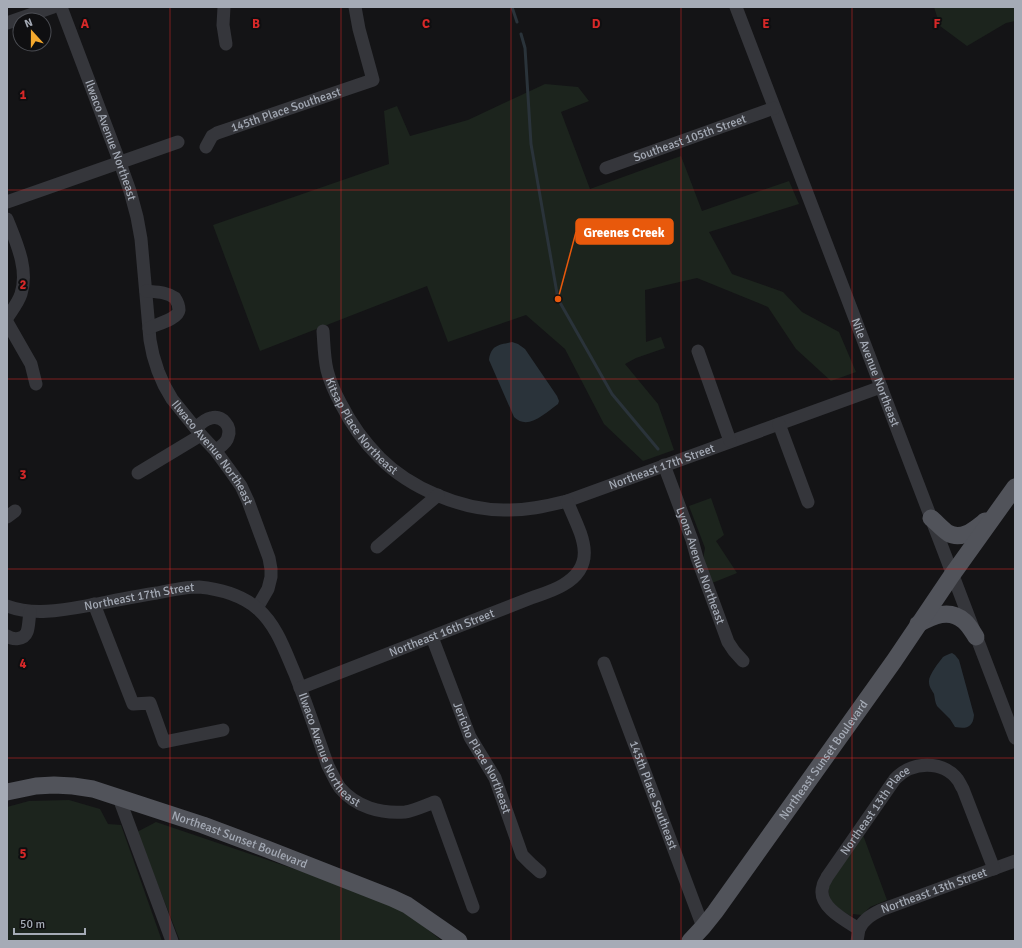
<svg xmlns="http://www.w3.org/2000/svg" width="1022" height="948" font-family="Signika,sans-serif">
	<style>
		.green { fill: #1c241d }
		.water { fill: #2a333a }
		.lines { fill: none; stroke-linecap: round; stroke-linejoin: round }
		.stream { stroke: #2a333a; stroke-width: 3 }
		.minor { stroke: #35363b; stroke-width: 13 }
		.major { stroke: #51535a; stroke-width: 17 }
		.grid { fill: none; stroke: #d62828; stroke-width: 1; stroke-opacity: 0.55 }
		.labels { text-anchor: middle; stroke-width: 4; stroke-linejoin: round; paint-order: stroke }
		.street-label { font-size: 12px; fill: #a5abb6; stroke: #0f0f11 }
		.grid-label { font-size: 13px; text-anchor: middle; font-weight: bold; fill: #d62828; stroke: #0f0f11; stroke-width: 4; stroke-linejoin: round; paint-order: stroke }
		.leader { fill: none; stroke: #e8590c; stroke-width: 1.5 }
		.callout-dot { fill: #e8590c; stroke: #0f0f11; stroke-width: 1.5 }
		.callout { fill: #e8590c; stroke: #e8590c; stroke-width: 1.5 }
		.callout-label { font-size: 13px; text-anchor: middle; font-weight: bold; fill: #fff }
	</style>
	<rect width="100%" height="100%" fill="#141416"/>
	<path class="green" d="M934 7H1015V21L1006 23 967 46 940 26Z
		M545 84 578 87 589 101 561 112 590 189 681 156 702 211 789 181 799 204 709 232 732 274 783 292 802 312 839 332 856 372 831 381 796 349 768 307 697 278 645 290 646 342 661 337 665 348 636 358 625 364 658 404 674 450 643 461 604 424 565 349 526 315 448 342 427 286 260 351 213 225 389 164 384 111 397 106 410 136 468 120Z
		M711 498 724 535 716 541 737 573 712 583 703 559 705 548 689 506Z
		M69 800 100 809 108 824 121 825 162 941H7V807L29 801Z
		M156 822 347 887 407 913 442 941H180L137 832Z
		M863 835 887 900 870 907 862 915 853 914 852 917C837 907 826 904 829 884Z"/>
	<path class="water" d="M512 342 518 344 525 349 557 396 559 401 558 404C545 413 528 431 514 417L489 360C491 345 498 345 512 342Z
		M952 653 955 655 959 660 974 715C973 728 966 729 955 727L950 719 937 706C935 702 935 699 934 694 932 690 929 687 929 682 928 676 939 662 943 657 946 655 949 654 952 653Z"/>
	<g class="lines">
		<path class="stream" d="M512 7 517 22
			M521 34 525 48 531 144 558 299 612 394 658 449"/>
		<g class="minor">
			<path id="s1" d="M61 7 120 163 130 191 137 217 141 239 150 340 153 355 158 371 164 385 172 399 201 435 215 450 229 469 241 486 248 501 269 558 271 569V577L268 589 257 608"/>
			<path d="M224 7 223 25 226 44"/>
			<path id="s2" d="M736 7 1015 738"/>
			<path d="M7 23 53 7"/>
			<path id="s3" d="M206 147 212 136 217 133 373 80 359 29 355 7"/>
			<path id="s4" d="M606 168 774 108"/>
			<path d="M7 202 178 142"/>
			<path d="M7 219C16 242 29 269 21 294 18 303 12 310 7 318"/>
			<path d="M146 291C157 292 167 292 175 298 177 301 179 306 179 310 178 319 157 324 149 328"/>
			<path d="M7 322 31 364 36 384"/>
			<path id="s5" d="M323 331C324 344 324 357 327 370 330 382 335 393 341 404 351 424 364 442 380 458 410 488 461 510 504 510 525 511 546 506 567 501L881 387"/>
			<path d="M698 351 730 441"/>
			<path d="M779 424 808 502"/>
			<path d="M196 428C200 424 205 419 211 418 222 415 232 426 228 437 227 443 220 447 216 450"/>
			<path id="s6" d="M664 465 692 540 697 558 706 582 728 642 734 651 743 661"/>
			<path d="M138 473 201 435"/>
			<path d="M7 517 15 511"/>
			<path d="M377 547 438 495"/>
			<path d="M94 604 133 704 150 703 164 742 223 730"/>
			<path id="s7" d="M7 606C36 617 68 609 97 604 117 600 137 596 157 593 171 590 185 587 199 587 219 589 242 595 258 609 277 626 285 651 295 674 307 705 317 735 328 766 332 773 335 781 340 788 356 807 381 814 405 812 414 811 426 805 435 802L473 907"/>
			<path d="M7 636C13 640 24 640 27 632 29 627 29 617 30 612"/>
			<path id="s8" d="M432 637 470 737 495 778 522 855 531 864 540 872"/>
			<path id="s9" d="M604 663 703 927"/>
			<path id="s10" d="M300 688 531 598C542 594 553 591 563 585 601 563 579 531 567 501"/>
			<path d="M119 798 172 941"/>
			<path id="s11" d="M859 929C864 919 871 915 881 910L1015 861"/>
			<path id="s12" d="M857 941 859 929C846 921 816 906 823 886 823 883 826 880 827 877L895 779C912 761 943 760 958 780 960 783 961 786 963 789L994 869"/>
		</g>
		<g class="major">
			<path d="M931 518C936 522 942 529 948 533 962 541 975 529 985 521"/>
			<path d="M918 624C933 616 949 608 964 621 969 625 972 631 976 637"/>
			<path id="s13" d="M7 792 36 786 54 785 73 786 93 789 203 825 267 849 392 898 407 905 459 941"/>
			<path id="s14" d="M690 941 703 927 715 912 894 661 952 575 1015 487"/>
		</g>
	</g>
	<path class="grid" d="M170 7V941M341 7V941M511 7V941M681 7V941M852 7V941M7 190H1015M7 379H1015M7 569H1015M7 758H1015"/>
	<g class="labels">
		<g class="street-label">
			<text dy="4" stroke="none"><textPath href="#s3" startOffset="91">145th Place Southeast</textPath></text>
			<text dy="4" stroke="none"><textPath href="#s4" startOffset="89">Southeast 105th Street</textPath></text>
			<text dy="4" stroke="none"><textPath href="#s1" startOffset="142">Ilwaco Avenue Northeast</textPath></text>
			<text dy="4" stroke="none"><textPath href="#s2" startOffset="391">Nile Avenue Northeast</textPath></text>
			<text dy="4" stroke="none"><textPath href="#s5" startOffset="106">Kitsap Place Northeast</textPath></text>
			<text dy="4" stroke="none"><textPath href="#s1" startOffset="478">Ilwaco Avenue Northeast</textPath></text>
			<text dy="4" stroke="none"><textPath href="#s5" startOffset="445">Northeast 17th Street</textPath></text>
			<text dy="4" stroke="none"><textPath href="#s6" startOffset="107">Lyons Avenue Northeast</textPath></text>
			<text dy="4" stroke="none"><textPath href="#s7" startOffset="134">Northeast 17th Street</textPath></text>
			<text dy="4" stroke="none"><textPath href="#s10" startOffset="152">Northeast 16th Street</textPath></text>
			<text dy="4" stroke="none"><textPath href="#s7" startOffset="418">Ilwaco Avenue Northeast</textPath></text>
			<text dy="4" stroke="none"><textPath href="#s8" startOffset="131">Jericho Place Northeast</textPath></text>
			<text dy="4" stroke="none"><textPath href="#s14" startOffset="225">Northeast Sunset Boulevard</textPath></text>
			<text dy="4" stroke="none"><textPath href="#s9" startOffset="141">145th Place Southeast</textPath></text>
			<text dy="4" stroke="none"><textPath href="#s12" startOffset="165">Northeast 13th Place</textPath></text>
			<text dy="4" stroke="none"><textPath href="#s13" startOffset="242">Northeast Sunset Boulevard</textPath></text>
			<text dy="4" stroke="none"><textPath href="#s11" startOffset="86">Northeast 13th Street</textPath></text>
		</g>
	</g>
	<g class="grid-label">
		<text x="85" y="28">A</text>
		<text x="256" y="28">B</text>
		<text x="426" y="28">C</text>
		<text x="596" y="28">D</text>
		<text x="766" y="28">E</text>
		<text x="937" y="28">F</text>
		<text x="23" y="99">1</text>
		<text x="23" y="289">2</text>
		<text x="23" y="479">3</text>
		<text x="23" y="668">4</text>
		<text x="23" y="858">5</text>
	</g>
	<path class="leader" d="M558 299L576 232"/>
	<circle class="callout-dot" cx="558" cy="299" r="4"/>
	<rect class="callout" x="576" y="219" width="97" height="25" rx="4"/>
	<g class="callout-label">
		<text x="624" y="237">Greenes Creek</text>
	</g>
	<rect width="1022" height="948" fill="none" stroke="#a5abb6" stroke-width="16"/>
	<g transform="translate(32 32) rotate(339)"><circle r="19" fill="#0f0f11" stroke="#4b4d53"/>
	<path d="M0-3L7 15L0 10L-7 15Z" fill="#f4a92e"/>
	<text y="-6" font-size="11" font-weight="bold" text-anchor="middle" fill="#a5abb6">N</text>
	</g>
	<path d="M14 928v6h71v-6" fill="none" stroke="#a5abb6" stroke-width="2"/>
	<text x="20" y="928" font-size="12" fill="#a5abb6" stroke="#0f0f11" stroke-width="3" paint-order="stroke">50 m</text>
</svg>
